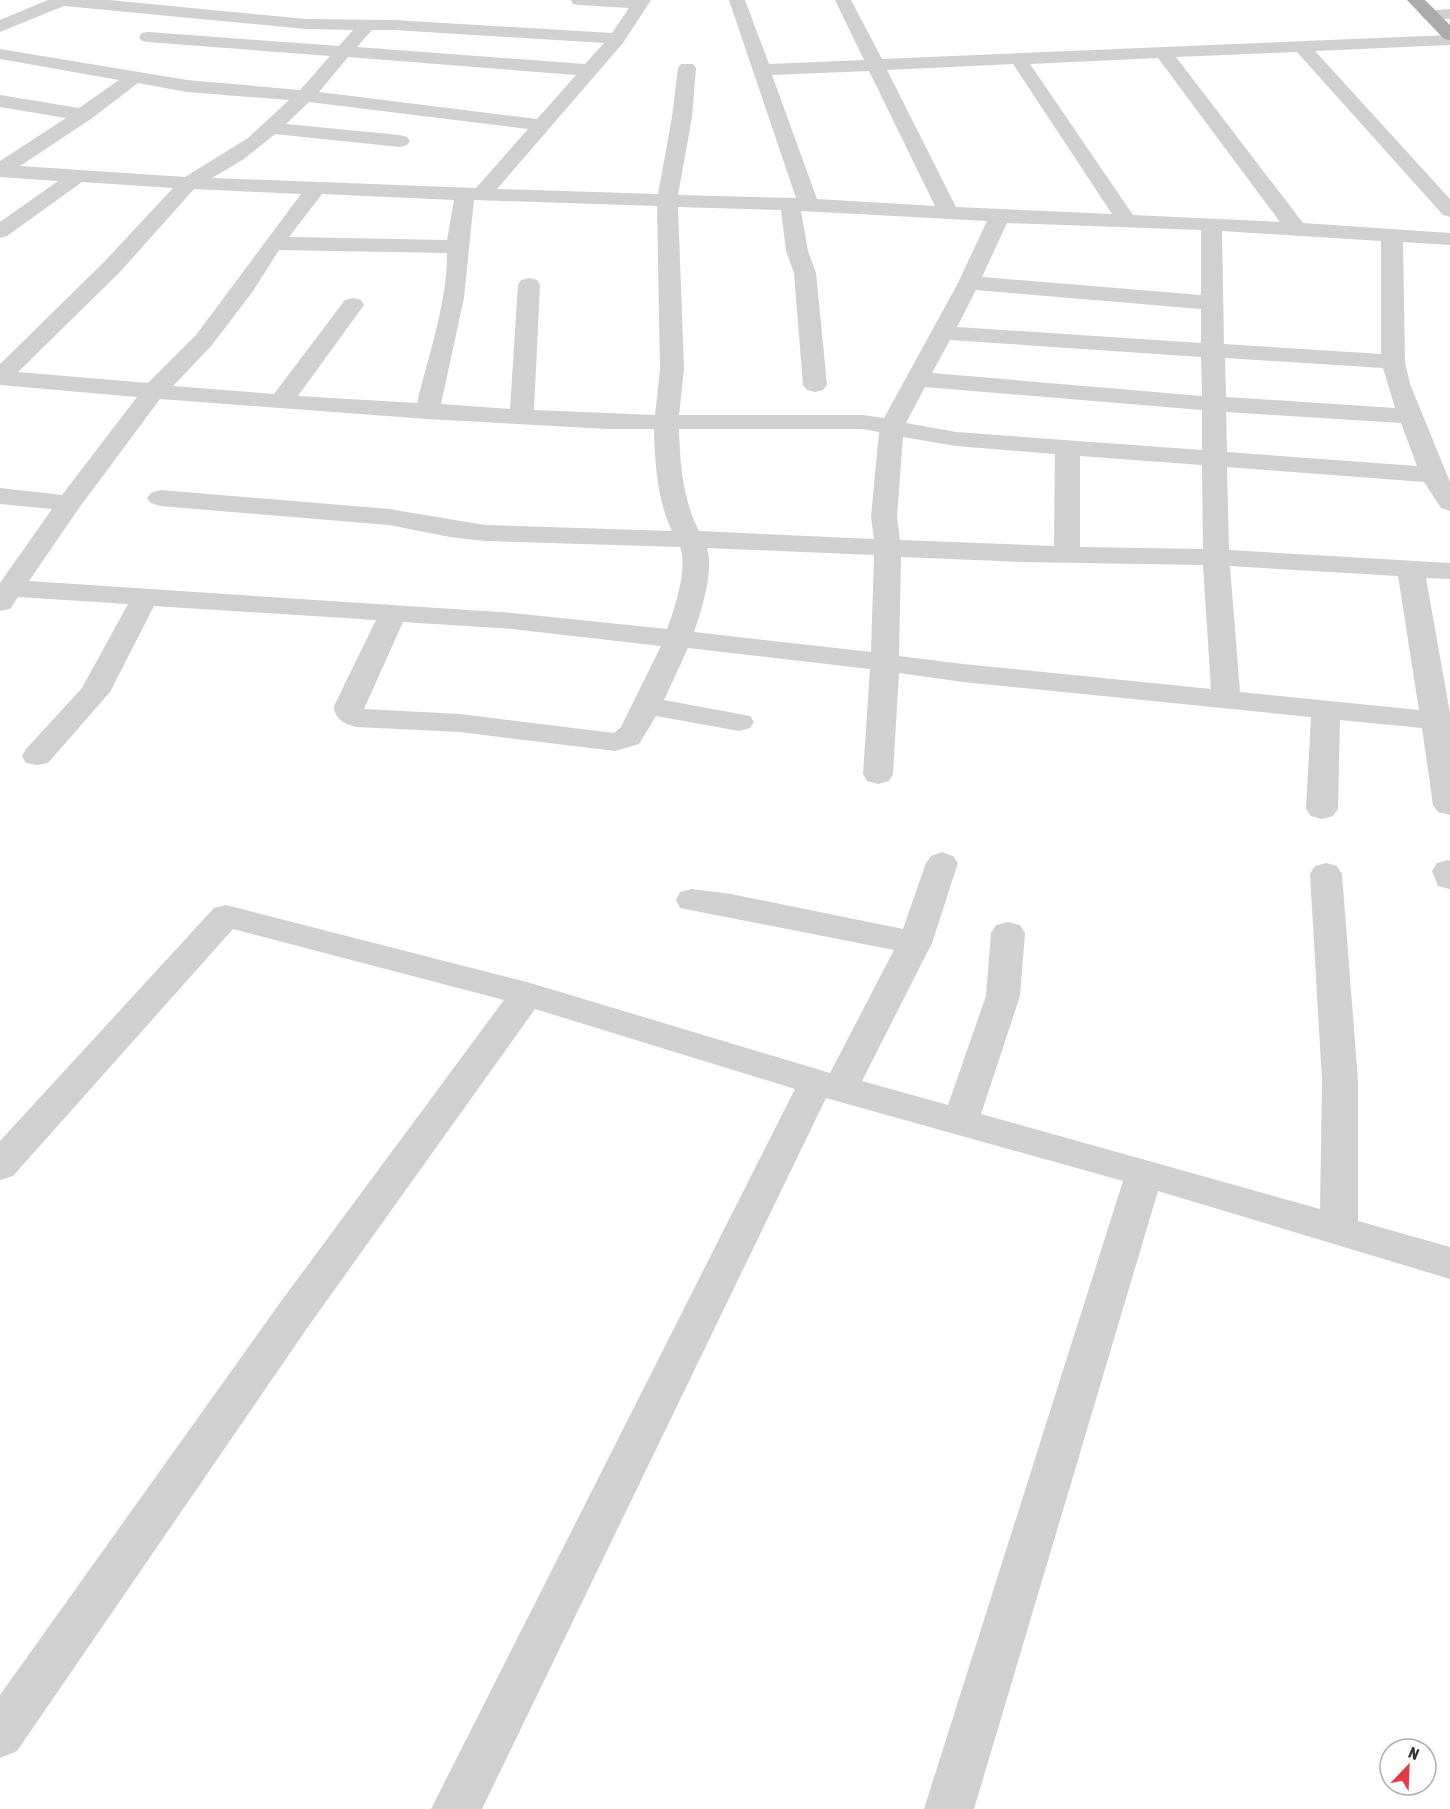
<svg xmlns="http://www.w3.org/2000/svg" width="1450" height="1809" font-family="'Asap Condensed',sans-serif">
	<style>
		.lines { fill: none; stroke-linecap: round; stroke-linejoin: round }
		.minor { fill: #d0d0d0; fill-rule: evenodd }
		.major { fill: #ababab; fill-rule: evenodd }
	</style>
	<rect width="100%" height="100%" fill="#fff"/>
	<g class="lines">
		<path class="minor" d="M48 0H109L306 19 394 20 612 33 629 8 579 5 573 4 571 0H651L623 43 497 189 658 194 672 117 678 68 681 64H693L696 68 692 117 678 195 796 198 729 0H745L769 64 864 60 835 0H851L882 59 1450 35V45L1315 51 1450 199V217L1443 215 1297 52 1176 57 1303 223 1450 233V245L1403 242 1405 362 1410 384 1450 482V511L1441 508 1424 482 1227 467 1229 550 1450 563V579L1426 578 1450 713V815L1438 812 1433 805 1422 728 1340 720 1338 809 1333 816 1322 819 1311 816 1306 809 1311 717 963 682 899 673 893 774 889 781 878 784 867 781 863 774 870 669 688 648 664 700 750 716 754 722 750 728 739 731 656 716 639 744 615 751 460 732 356 727C345 724 334 719 334 706L376 620 154 606 110 692 48 763 37 765 26 763 22 756 26 749 82 688 128 604 18 597 10 609 0 611V583L52 509 0 504V488L62 495 137 397 0 385V364L104 262 173 188 82 182 7 236 0 238V222L58 181 0 177V161L66 118 0 107V95L79 108 119 80 0 59V49L187 80 300 90 330 56 148 42 142 41 139 37 142 33 148 32 339 46 353 30 306 29 64 6 0 32V20ZM372 30H394L604 43 585 64 357 47ZM348 57 576 75 537 119 319 92ZM1158 58 1280 222 1133 215 1030 64ZM1013 64 1112 214 956 207 887 70ZM869 71 935 206 817 199 772 75ZM138 83 187 92 289 100 248 138 185 177 20 166 91 119ZM309 102 528 129 476 188 212 178 244 159 275 134 400 147 407 145 410 141 407 137 400 135 286 124ZM194 189 301 194 196 335 148 383 18 372 120 272ZM322 194 454 200 447 240 289 237ZM474 200 657 206 660 369 655 415 534 410 540 285 537 280 529 278 521 280 518 285 510 409 441 404 464 298ZM678 207 781 210 786 251 794 273 803 385 807 390 815 392 823 390 827 385 816 273 808 251 801 211 987 221 958 283 884 418 863 415H679L684 369ZM1007 223 1201 230V295L982 277ZM1222 231 1381 241V354L1224 344ZM279 250 447 253C448 299 428 358 417 403L298 396 364 305 361 300 353 298 345 300 274 394 173 386 212 345 253 291ZM976 290 1201 309V343L957 327ZM950 340 1201 357 1202 396 932 373ZM1225 358 1383 368 1395 408 1226 397ZM925 387 1202 410V450L956 432 906 423ZM160 399 427 419 608 429H654C655 464 657 499 672 531L485 525 389 509 160 490 151 493 147 498 151 503 160 506 389 525 450 537 485 541 680 547C688 568 675 608 667 629L512 613 29 581 79 508ZM1226 412 1401 423 1417 466 1227 452ZM679 429H863L879 432 871 517 874 539 699 531C683 500 680 465 679 429ZM903 437 956 446 1055 454 1054 546 900 540 897 517ZM1080 456 1202 465 1203 549 1080 547ZM707 548 874 555 871 652 694 632C702 609 714 571 707 548ZM901 557 1023 562 1203 565 1211 689 963 664 899 656ZM1230 566 1398 576 1419 710 1240 692ZM403 622 512 629 661 646 621 727 614 733 460 714 364 709Z
			M1450 9V19H1424L1421 15 1424 11Z
			M942 852 953 856 958 863 932 943 862 1081 948 1105 986 996 991 933 996 925 1008 922 1020 925 1025 933 1020 996 981 1114 1320 1209 1322 1081 1310 874 1315 866 1326 863 1337 866 1342 874 1358 1081V1221L1450 1247V1279L1158 1191 974 1809H924L1123 1181 826 1098 482 1809H431L795 1089 535 1009 310 1324 17 1751 0 1758V1695L282 1300 504 1000 233 929 13 1176 0 1180V1141L214 908 226 905 527 982 830 1073 894 950 680 908 676 900 680 892 692 889 731 894 903 929 926 863 931 856Z
			M1448 860 1450 861V889L1438 886 1432 871 1437 863Z"/>
		<path class="major" d="M1407 0H1425L1450 25V40L1444 39Z"/>
	</g>
	<g transform="translate(1408 1767) rotate(23)"><circle r="28" fill="#ffffff" stroke="#adadad" stroke-width="1.5"/>
	<path d="M0-4.5L10 22L0 15L-10 22Z" fill="#e63946"/>
	<text y="-9" font-size="16" font-weight="bold" text-anchor="middle" fill="#333333">N</text>
	</g>
</svg>
